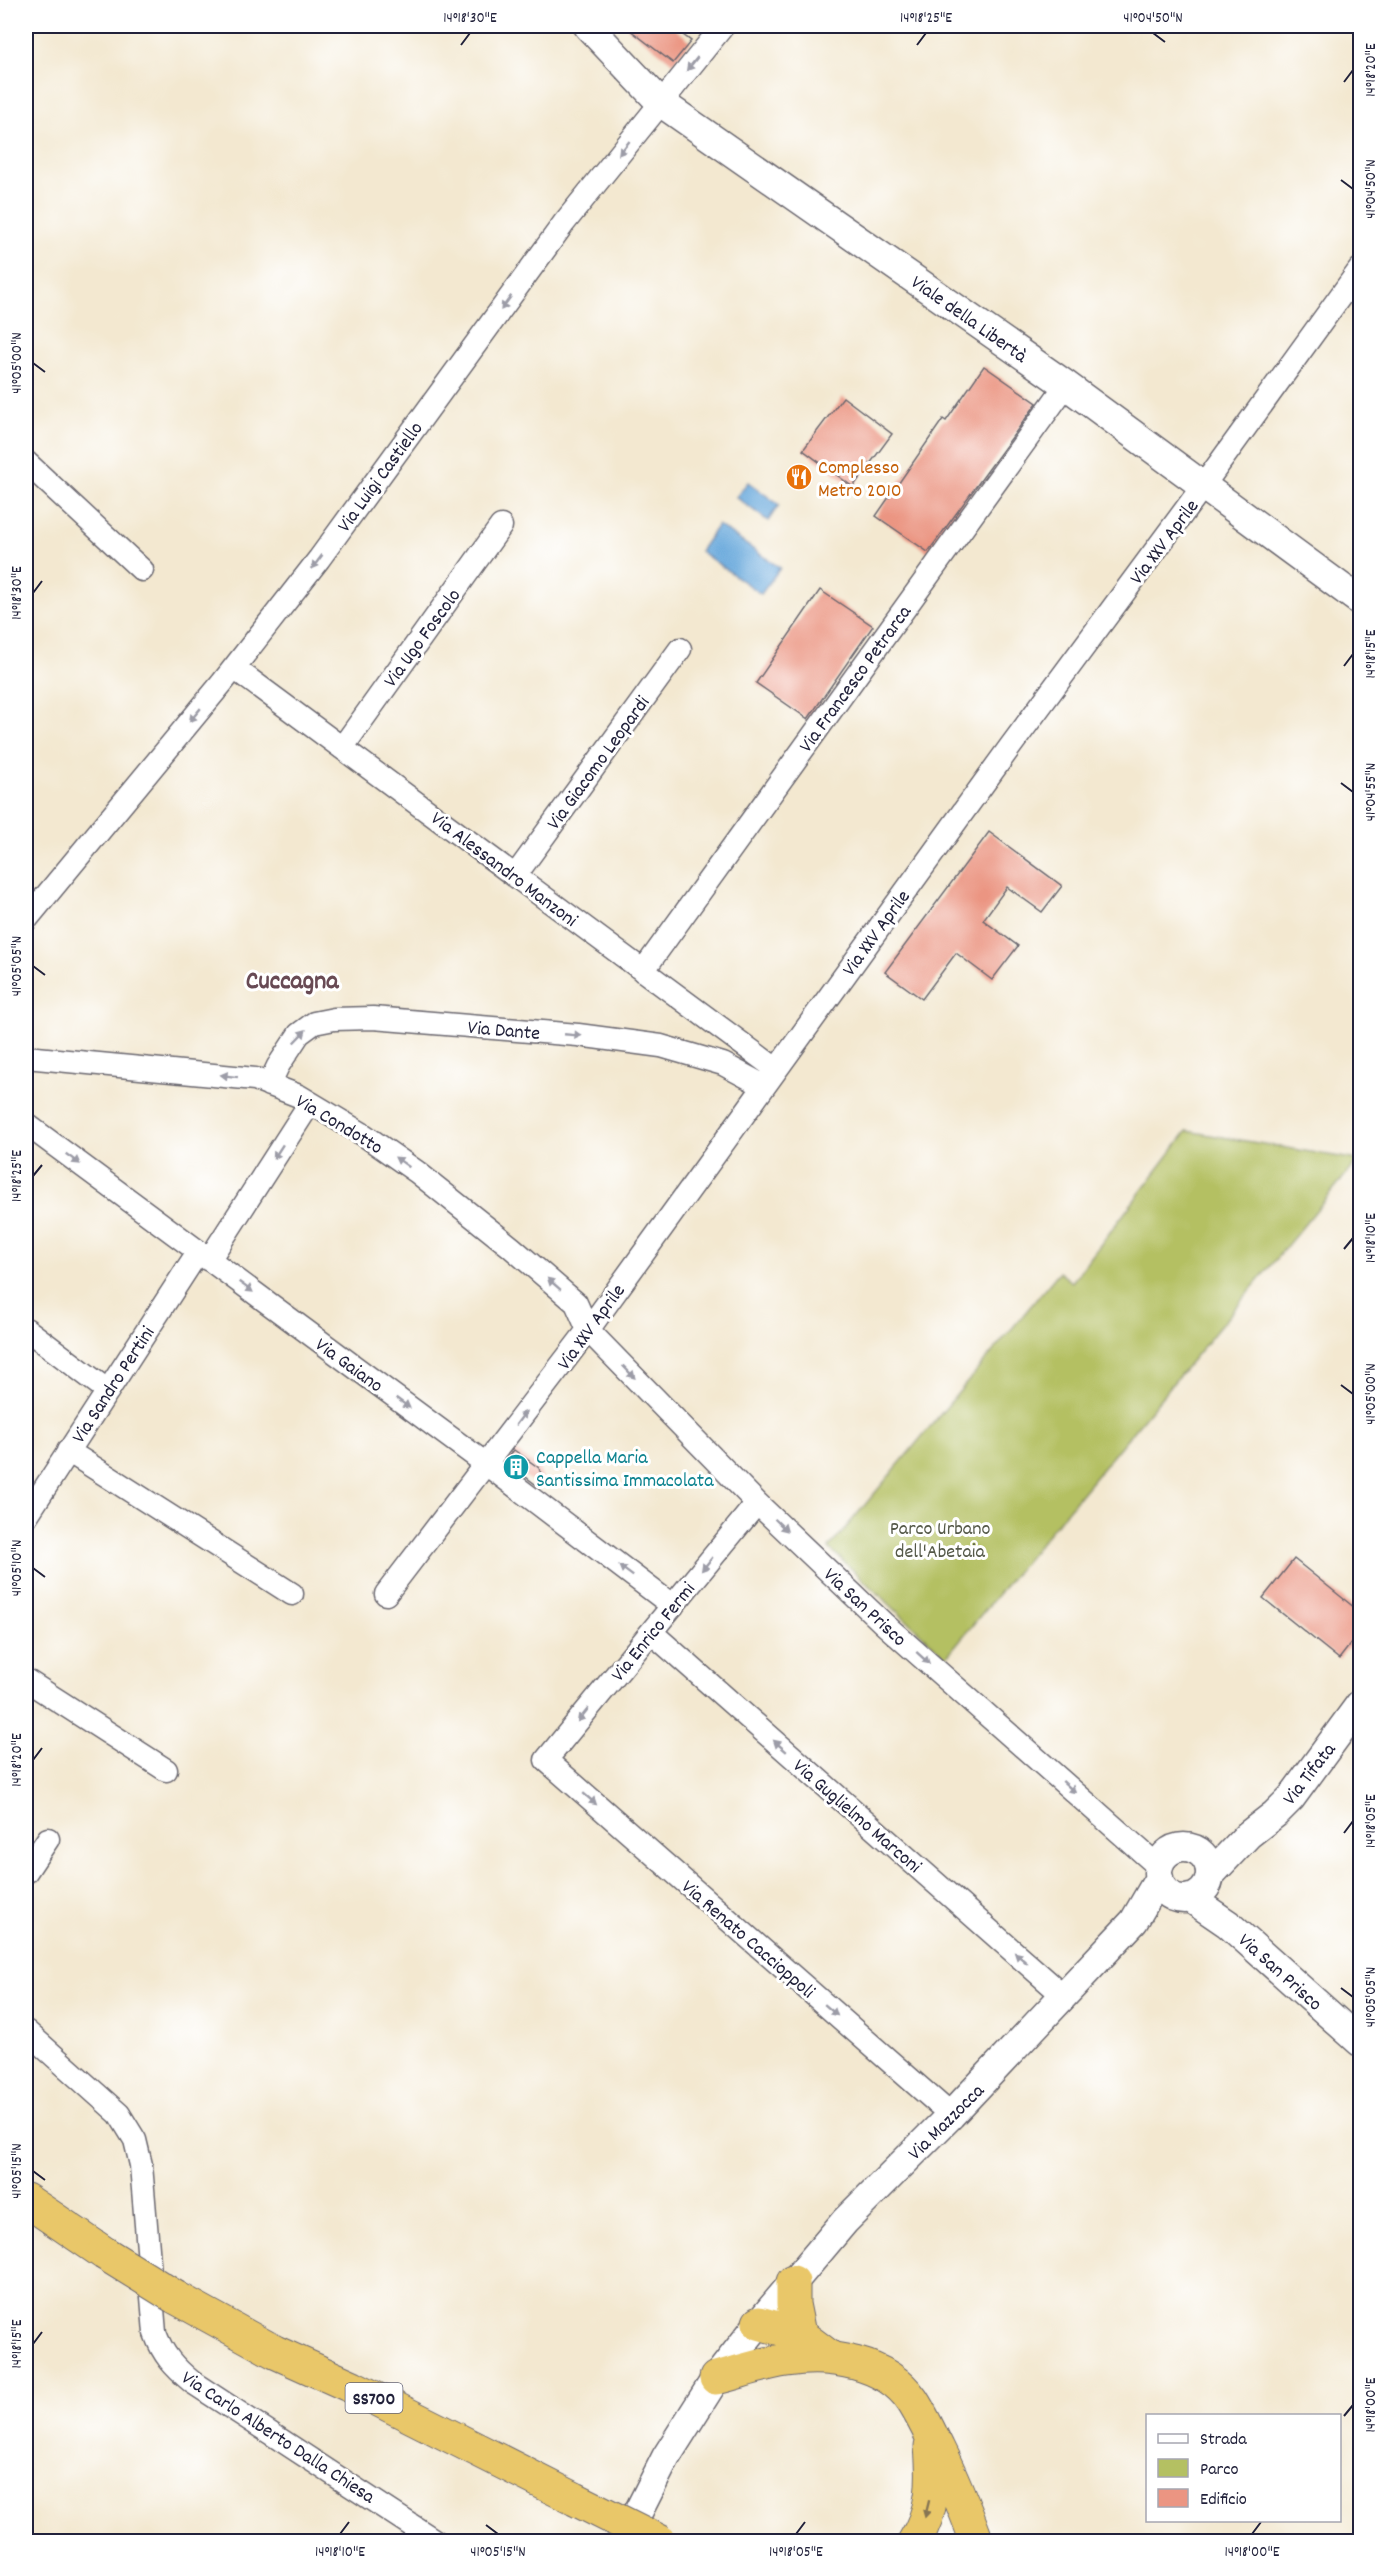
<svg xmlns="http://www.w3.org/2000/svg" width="1386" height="2567" font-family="Dekko,sans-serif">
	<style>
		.green { fill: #b4c062; stroke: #6b714e; stroke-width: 1.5 }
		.water { fill: #67a8db; stroke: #44658b; stroke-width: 1.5 }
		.building { fill: #eb9582 }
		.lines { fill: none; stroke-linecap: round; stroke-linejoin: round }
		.minor-casing { stroke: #6b676f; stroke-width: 25 }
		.tertiary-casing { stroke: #6b676f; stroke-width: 31 }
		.trunk-casing { stroke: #6b676f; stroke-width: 35 }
		.minor { stroke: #fff; stroke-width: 22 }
		.tertiary { stroke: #fff; stroke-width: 28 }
		.trunk { stroke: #e9c769; stroke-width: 33 }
		.trunk-bridge-casing { stroke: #6b676f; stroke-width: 35; stroke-linecap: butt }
		.trunk-bridge { stroke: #e9c769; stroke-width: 33 }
		.oneway { fill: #9c9ca7 }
		.oneway2 { fill: #867452 }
		.ticks { fill: none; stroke: #22223b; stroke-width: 2 }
		.labels { text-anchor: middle; stroke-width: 6; stroke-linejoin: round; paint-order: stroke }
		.shield { fill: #fff; stroke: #646476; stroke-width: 1.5 }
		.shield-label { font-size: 18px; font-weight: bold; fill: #22223b }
		.street-label { font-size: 20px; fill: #22223b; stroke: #fff }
		.food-label { font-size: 20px; fill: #c56008; stroke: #fff; text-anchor: start }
		.culture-label { font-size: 20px; fill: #0d838f; stroke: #fff; text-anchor: start }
		.park-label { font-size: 20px; fill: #555949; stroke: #fff }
		.district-label { font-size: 26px; font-weight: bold; fill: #684a54; stroke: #fff }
		.neatline { fill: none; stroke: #22223b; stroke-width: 2 }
		.ticks-label { font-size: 15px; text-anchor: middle; fill: #22223b }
	</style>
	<rect width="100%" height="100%" fill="#fff"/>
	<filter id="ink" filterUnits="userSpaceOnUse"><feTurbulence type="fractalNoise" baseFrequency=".0167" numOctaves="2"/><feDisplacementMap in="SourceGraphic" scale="12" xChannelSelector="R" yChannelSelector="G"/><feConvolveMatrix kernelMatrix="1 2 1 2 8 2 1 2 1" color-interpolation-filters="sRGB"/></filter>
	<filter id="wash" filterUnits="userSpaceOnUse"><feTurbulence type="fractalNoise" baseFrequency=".008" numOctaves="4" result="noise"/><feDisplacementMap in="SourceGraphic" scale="24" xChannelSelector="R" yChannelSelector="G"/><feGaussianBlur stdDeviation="1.35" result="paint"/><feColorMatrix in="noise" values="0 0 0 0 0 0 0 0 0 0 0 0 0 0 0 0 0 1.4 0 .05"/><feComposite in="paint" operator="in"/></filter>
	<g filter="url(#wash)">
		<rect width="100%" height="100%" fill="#f3e8d0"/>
		<path class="green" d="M1187 1131 1358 1160 946 1657 829 1548 1059 1272 1072 1282Z"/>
		<path class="water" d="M748 482 779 505 768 521 736 497Z
			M718 525 780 568 761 594 700 551Z"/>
		<g id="blocks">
			<path class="building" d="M625 26H671L691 41 673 63Z
				M984 366 1037 403 928 552 876 516 943 419 946 421Z
				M843 397 892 434 853 487 803 450Z
				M820 590 873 626 808 719 756 683Z
				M989 832 1062 886 1042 912 1007 887 983 920 1018 946 992 980 956 953 922 999 885 972Z
				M514 1450 539 1468 543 1480 539 1487 505 1461Z
				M1294 1559 1360 1612V1632L1339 1659 1263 1598Z"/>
		</g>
	</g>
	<g filter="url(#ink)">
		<use href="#blocks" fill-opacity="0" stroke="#6b676f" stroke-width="1.5"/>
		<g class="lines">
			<defs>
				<path id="minor" d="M26 462 142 570
					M234 668 776 1069
					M342 748 501 526
					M515 876 680 649
					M26 920 222 683 319 559 564 223 723 26
					M643 971 1066 385
					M26 1057 255 1079 299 1096 364 1135 417 1172 511 1247 576 1303 588 1330 757 1503 883 1623 1159 1867
					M269 1085 278 1066 299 1034 314 1023 334 1019 373 1018 578 1035 661 1046 723 1064 764 1086
					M26 1124 486 1464 673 1606
					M209 1260 310 1103
					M26 1329 108 1391
					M68 1451 292 1594
					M757 1503 546 1760 951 2115
					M26 1517 198 1252
					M386 1594 588 1330 1010 747 1203 486 1360 269
					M651 1632 1065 1997
					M26 1680 166 1770
					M26 1872 48 1839
					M26 2031 119 2114 135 2140 141 2165 155 2333C163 2355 174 2367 192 2382L437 2542"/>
				<path id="tertiary" d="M588 26 660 102 1066 385 1360 601
					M1158 1873a26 26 0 1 1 52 0a26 26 0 1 1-52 0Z
					M1210 1875 1248 1835 1275 1814 1291 1798 1360 1704
					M1190 1898 1228 1924 1360 2042
					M623 2542 666 2457 716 2378 759 2323 845 2221 951 2115 1134 1921 1159 1878"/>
				<path id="trunk" d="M26 2200 104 2253
					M793 2282V2304L799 2334
					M175 2297 275 2352 353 2387 575 2499
					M759 2323 799 2334 831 2358
					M716 2378C740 2372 764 2363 787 2360 829 2353 886 2362 912 2400 922 2415 930 2433 938 2449 953 2479 965 2509 977 2542
					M914 2542C934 2511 934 2481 931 2446"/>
			</defs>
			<use href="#minor" class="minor-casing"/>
			<use href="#tertiary" class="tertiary-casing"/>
			<use href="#trunk" class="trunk-casing"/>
			<use href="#minor" class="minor"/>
			<use href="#tertiary" class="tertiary"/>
			<use href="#trunk" class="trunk"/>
			<defs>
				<path id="trunk-bridge" d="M104 2253 175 2297
					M575 2499 661 2542"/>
			</defs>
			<use href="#trunk-bridge" class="trunk-bridge-casing"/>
			<use href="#trunk-bridge" class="trunk-bridge"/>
		</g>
		<defs><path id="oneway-solid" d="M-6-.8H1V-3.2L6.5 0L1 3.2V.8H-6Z" transform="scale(1.5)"/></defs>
		<g class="oneway">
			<use href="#oneway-solid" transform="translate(692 64) rotate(129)"/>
			<use href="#oneway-solid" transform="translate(624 148) rotate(128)"/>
			<use href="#oneway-solid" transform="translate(506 303) rotate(126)"/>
			<use href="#oneway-solid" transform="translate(317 562) rotate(127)"/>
			<use href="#oneway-solid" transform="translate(195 715) rotate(130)"/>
			<use href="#oneway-solid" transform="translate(573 1035) rotate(5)"/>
			<use href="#oneway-solid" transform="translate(300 1036) rotate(-46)"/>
			<use href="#oneway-solid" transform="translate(229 1076) rotate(-173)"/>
			<use href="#oneway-solid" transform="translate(278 1152) rotate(123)"/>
			<use href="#oneway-solid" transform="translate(73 1159) rotate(36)"/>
			<use href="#oneway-solid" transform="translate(402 1162) rotate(-145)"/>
			<use href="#oneway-solid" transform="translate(554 1284) rotate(-139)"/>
			<use href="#oneway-solid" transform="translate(246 1287) rotate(36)"/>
			<use href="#oneway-solid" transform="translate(629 1372) rotate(46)"/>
			<use href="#oneway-solid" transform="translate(403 1403) rotate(36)"/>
			<use href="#oneway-solid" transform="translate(521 1418) rotate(-53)"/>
			<use href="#oneway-solid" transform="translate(781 1525) rotate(44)"/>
			<use href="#oneway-solid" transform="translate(707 1564) rotate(129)"/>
			<use href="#oneway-solid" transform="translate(626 1571) rotate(-143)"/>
			<use href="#oneway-solid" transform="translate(923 1658) rotate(42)"/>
			<use href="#oneway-solid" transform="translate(583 1715) rotate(129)"/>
			<use href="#oneway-solid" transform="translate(780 1746) rotate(-139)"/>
			<use href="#oneway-solid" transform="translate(1069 1787) rotate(42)"/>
			<use href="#oneway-solid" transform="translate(590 1799) rotate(41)"/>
			<use href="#oneway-solid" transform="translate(1021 1958) rotate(-139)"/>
			<use href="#oneway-solid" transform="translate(831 2010) rotate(41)"/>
		</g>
		<use class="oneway2" href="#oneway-solid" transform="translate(927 2509) rotate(104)"/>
	</g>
	<path class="ticks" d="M1153 33 1165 42M461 45 470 33M917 45 926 33M1344 82 1353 70M1341 180 1353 189M33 363 45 372M33 593 42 581M1344 666 1353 654M1341 783 1353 792M33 966 45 975M33 1176 42 1165M1344 1249 1353 1238M1341 1385 1353 1394M33 1568 45 1577M33 1760 42 1748M1344 1833 1353 1821M1341 1988 1353 1997M33 2171 45 2180M33 2344 42 2332M1344 2416 1353 2405M486 2525 498 2534M340 2534 349 2522M796 2534 805 2522M1252 2534 1261 2522"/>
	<defs>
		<symbol id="restaurant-disc" viewBox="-11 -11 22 22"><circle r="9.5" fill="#e8710a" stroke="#fff"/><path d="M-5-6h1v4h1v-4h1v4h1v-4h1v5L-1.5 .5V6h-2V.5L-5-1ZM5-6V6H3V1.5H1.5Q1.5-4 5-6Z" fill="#fff"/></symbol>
		<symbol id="building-disc" viewBox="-11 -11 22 22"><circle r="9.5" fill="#0f9aa8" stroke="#fff"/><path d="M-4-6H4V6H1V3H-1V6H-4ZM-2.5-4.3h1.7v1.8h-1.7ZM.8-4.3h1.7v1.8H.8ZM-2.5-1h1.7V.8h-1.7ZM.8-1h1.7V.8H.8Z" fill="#fff"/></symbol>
	</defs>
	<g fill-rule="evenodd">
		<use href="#restaurant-disc" x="784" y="462" width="30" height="30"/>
		<use href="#building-disc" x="501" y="1452" width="30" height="30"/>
	</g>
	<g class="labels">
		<rect class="shield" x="345.5" y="2383" width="57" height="30" rx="4.5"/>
		<g class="shield-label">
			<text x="374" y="2404">SS700</text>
		</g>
		<g class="street-label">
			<text transform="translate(970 318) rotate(35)" y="7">Viale della Libertà</text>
			<text transform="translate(379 476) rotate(-54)" y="7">Via Luigi Castiello</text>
			<text transform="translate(1163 541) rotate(-53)" y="7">Via XXV Aprile</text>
			<text transform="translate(421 637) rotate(-54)" y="7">Via Ugo Foscolo</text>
			<text transform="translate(854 678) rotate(-54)" y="7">Via Francesco Petrarca</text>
			<text transform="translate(597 762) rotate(-54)" y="7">Via Giacomo Leopardi</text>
			<text transform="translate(505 868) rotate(37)" y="7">Via Alessandro Manzoni</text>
			<text transform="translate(875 932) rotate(-54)" y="7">Via XXV Aprile</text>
			<text transform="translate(504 1029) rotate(5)" y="7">Via Dante</text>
			<text transform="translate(340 1123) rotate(31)" y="7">Via Condotto</text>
			<text transform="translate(590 1326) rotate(-54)" y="7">Via XXV Aprile</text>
			<text transform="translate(350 1364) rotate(36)" y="7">Via Gaiano</text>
			<text transform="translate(112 1384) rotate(-57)" y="7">Via Sandro Pertini</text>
			<text transform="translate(866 1606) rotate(43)" y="7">Via San Prisco</text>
			<text transform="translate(652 1631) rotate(-51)" y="7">Via Enrico Fermi</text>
			<text transform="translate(1308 1773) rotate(-52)" y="7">Via Tifata</text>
			<text transform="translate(858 1815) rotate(41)" y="7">Via Guglielmo Marconi</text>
			<text transform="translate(749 1938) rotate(41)" y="7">Via Renato Caccioppoli</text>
			<text transform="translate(1281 1971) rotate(42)" y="7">Via San Prisco</text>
			<text transform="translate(945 2121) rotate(-45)" y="7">Via Mazzocca</text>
			<text transform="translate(279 2436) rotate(33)" y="7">Via Carlo Alberto Dalla Chiesa</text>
		</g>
		<g class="food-label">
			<text x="818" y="473">Complesso<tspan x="818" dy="23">Metro 2010</tspan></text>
		</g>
		<g class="culture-label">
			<text x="536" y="1463">Cappella Maria<tspan x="536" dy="23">Santissima Immacolata</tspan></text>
		</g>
		<g class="park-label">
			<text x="940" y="1534">Parco Urbano<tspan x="940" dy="23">dell'Abetaia</tspan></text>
		</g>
		<g class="district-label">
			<text x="292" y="988">Cuccagna</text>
		</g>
	</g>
	<rect width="1386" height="2567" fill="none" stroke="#fff" stroke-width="66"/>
	<rect x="1146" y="2414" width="195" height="108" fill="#ffffff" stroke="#a7a7b1" stroke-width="1.5"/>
	<rect x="1158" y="2434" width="30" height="9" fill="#ffffff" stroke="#a7a7b1" stroke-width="1.5"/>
	<text x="1200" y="2444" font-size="18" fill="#22223b">Strada</text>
	<rect x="1158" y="2459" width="30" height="18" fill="#b4c062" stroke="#a7a7b1" stroke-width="1.5"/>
	<text x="1200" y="2474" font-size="18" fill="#22223b">Parco</text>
	<rect x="1158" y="2489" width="30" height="18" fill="#eb9582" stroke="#a7a7b1" stroke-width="1.5"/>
	<text x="1200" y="2504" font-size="18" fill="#22223b">Edificio</text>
	<rect x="33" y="33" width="1320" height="2501" class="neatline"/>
	<g class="ticks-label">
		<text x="470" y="22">14°18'30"E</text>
		<text x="926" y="22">14°18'25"E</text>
		<text x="1153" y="22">41°04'50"N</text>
		<text transform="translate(1370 70) rotate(-90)" y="5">14°18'20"E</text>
		<text transform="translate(1370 189) rotate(-90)" y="5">41°04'50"N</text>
		<text transform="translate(16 363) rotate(-90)" y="5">41°05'00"N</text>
		<text transform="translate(16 593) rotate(-90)" y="5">14°18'30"E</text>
		<text transform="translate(1370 654) rotate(-90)" y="5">14°18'15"E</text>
		<text transform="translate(1370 792) rotate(-90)" y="5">41°04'55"N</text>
		<text transform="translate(16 966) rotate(-90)" y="5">41°05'05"N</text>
		<text transform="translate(16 1176) rotate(-90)" y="5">14°18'25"E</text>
		<text transform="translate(1370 1238) rotate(-90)" y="5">14°18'10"E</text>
		<text transform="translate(1370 1394) rotate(-90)" y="5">41°05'00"N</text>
		<text transform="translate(16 1568) rotate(-90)" y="5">41°05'10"N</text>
		<text transform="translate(16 1760) rotate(-90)" y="5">14°18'20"E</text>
		<text transform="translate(1370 1821) rotate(-90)" y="5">14°18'05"E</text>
		<text transform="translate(1370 1997) rotate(-90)" y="5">41°05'05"N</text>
		<text transform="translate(16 2171) rotate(-90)" y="5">41°05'15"N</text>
		<text transform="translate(16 2344) rotate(-90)" y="5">14°18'15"E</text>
		<text transform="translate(1370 2405) rotate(-90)" y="5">14°18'00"E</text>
		<text x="340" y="2556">14°18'10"E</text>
		<text x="498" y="2556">41°05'15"N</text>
		<text x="796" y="2556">14°18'05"E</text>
		<text x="1252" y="2556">14°18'00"E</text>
	</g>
</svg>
